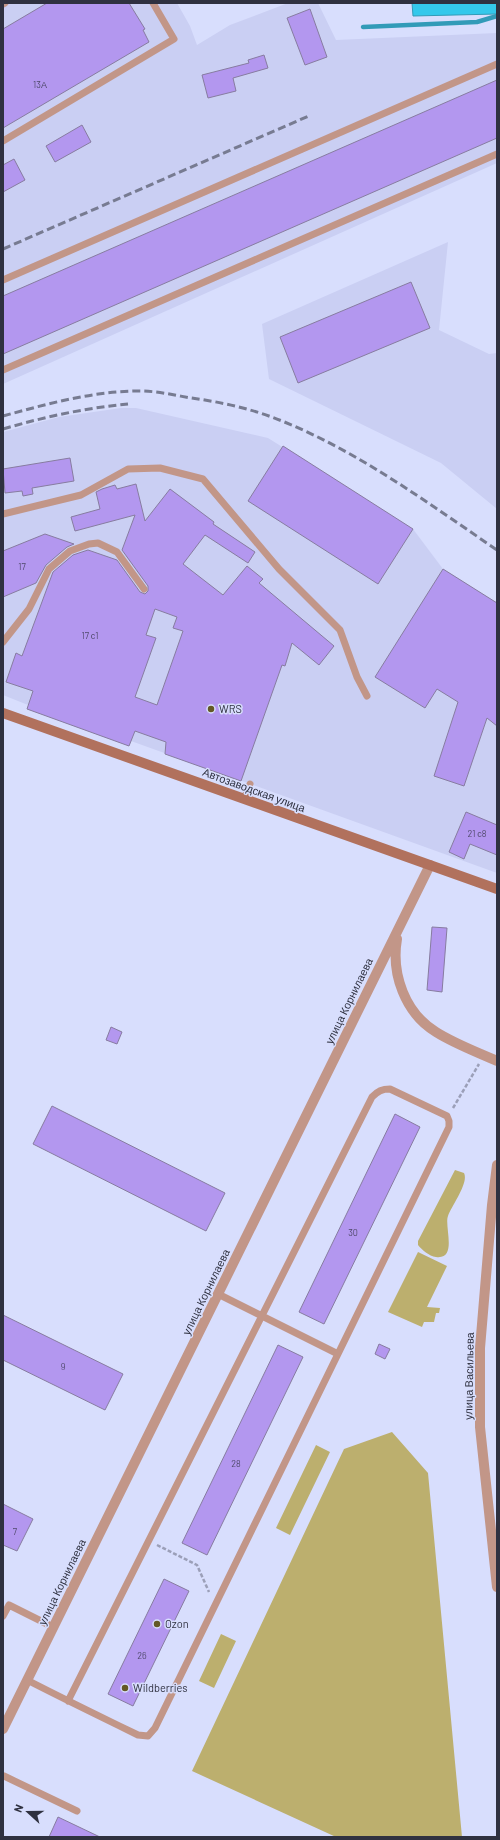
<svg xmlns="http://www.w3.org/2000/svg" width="500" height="1840" font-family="Barlow,sans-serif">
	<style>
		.built { fill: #cacff3 }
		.green { fill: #bcaf6e }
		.water { fill: #34c8eb; stroke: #329bb8 }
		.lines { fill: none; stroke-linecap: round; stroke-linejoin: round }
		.stream { stroke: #329bb8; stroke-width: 4.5 }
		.building { fill: #b397ef; stroke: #877ca0; fill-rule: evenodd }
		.path { stroke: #9b9fb8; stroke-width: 2.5; stroke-dasharray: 4 2; stroke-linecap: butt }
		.lane { stroke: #c29688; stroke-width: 7 }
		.street { stroke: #c29688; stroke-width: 10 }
		.secondary { stroke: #b1715d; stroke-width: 10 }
		.rail { stroke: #777b91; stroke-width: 3; stroke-dasharray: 8 4; stroke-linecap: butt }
		.poi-dot { fill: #635825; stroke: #d8defd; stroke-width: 1.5 }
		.labels { text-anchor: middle; stroke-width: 3; stroke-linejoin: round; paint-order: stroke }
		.number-label { font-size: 9px; fill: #504a6c }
		.poi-label { font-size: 11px; fill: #2f3140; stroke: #d8defd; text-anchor: start }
		.street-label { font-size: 11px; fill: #2f3140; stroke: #d8defd }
	</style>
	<rect width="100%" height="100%" fill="#d8defd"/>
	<path class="built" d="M3 3H177L190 26 197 45 230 25 288 3H318L336 40 497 33V163L3 384Z
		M448 242 439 330 489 354 497 353V509L441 463 269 379 262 324Z
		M121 408H136L268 438 413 529 443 569 497 603V873L131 741 129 746 27 709 28 705 3 695V432L59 417Z"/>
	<path class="green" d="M455 1170 464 1173C469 1183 452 1205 448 1216 444 1226 458 1260 436 1257 429 1256 422 1250 418 1245V1241Z
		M418 1252 447 1266 427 1307 440 1308 439 1313H436L434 1322H424L422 1327 388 1312Z
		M392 1432 428 1473 462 1837H336L192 1771 344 1449Z
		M316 1445 330 1452 290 1535 276 1528Z
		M221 1634 236 1641 214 1688 199 1681Z"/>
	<path class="water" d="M412 3H497V14L413 16Z"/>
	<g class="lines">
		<path class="stream" d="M363 27 477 22 497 16"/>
	</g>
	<path class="building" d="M47 3H129L145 29 143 30 149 42 3 128V29Z
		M310 9 327 57 305 65 287 18Z
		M264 55 268 68 233 78 236 91 208 98 202 75 249 63 248 60Z
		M497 80V138L3 354V296Z
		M82 125 91 142 55 162 46 146Z
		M14 159 25 180 3 192V165Z
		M411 282 430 328 298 383 280 337Z
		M283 446 413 529 378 584 248 501Z
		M70 458 74 481 32 488 33 494 23 496 22 491 5 493 3 469Z
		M136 484 145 521 170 489 214 522 213 524 255 552 248 563 205 535 183 564 223 595 247 566 263 579 259 583 334 646 319 665 292 643 285 666 282 665 241 781 165 754 166 742 135 731 129 746 27 709 33 691 6 682 16 653 22 656 53 572 73 555 88 550 117 560 140 592 145 594 148 591V586L122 550 135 515 75 531 71 517 100 509 96 492 102 489 115 485 117 489ZM155 609 177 617 173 628 183 631 157 705 135 697 156 638 146 635Z
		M45 534 74 544 67 547 46 565 36 583 3 597V551Z
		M443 569 497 603V726L487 718 464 786 434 776 458 702 437 689 425 708 375 677Z
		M466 812 497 825V855L470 844 464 859 449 852Z
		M432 927 447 928 442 992 427 990Z
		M111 1027 122 1032 117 1044 106 1040Z
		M52 1106 225 1193 206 1231 33 1144Z
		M395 1114 420 1127 324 1324 299 1312Z
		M3 1315 123 1374 105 1410 3 1360Z
		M379 1344 390 1349 385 1359 375 1354Z
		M278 1345 303 1357 207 1555 182 1543Z
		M3 1504 33 1519 17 1551 3 1545Z
		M164 1579 189 1591 133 1706 108 1694Z
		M58 1817 100 1837H49Z"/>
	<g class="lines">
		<path class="path" d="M453 1108 479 1064
			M157 1545 197 1565 209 1592"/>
		<path class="lane" d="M3 4 5 3
			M3 141 174 39 153 3
			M3 280 497 64
			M3 370 497 154
			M3 514 81 495 128 469 160 468 203 479 279 569 340 630 357 677 367 696
			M3 642 29 609 49 569 70 551 89 544 98 543 117 552 144 589
			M244 799 250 784
			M218 1294 338 1354
			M3 1616 9 1605 53 1627
			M27 1680C64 1699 101 1717 138 1735L148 1736 155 1728 449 1127V1121L447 1116 390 1089C382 1089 378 1091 372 1097L68 1701
			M4 1776 77 1811"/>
		<path class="street" d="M397 939C391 974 405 1013 436 1032 455 1044 477 1052 497 1061
			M497 1165 492 1205 480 1348V1427L497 1587
			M3 1729 430 865"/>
		<path class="secondary" d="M3 713 497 889"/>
		<path class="rail" d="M3 249 311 115
			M3 416C47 404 93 391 140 391 157 391 174 395 191 398 221 402 253 409 282 421 359 452 428 503 497 550
			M3 429C44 417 85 408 128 404"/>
	</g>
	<g class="poi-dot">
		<circle cx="211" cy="709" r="4"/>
		<circle cx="157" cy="1624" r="4"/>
		<circle cx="125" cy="1688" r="4"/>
	</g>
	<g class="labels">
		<g class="number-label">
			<text x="40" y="88">13А</text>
			<text x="22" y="570">17</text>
			<text x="90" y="639">17 с1</text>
			<text x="477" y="837">21 с8</text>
			<text x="353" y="1236">30</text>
			<text x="63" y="1370">9</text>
			<text x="236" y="1467">28</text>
			<text x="15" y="1535">7</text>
			<text x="142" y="1659">26</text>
		</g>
		<g class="poi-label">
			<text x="219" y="713">WRS</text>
			<text x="165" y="1628">Ozon</text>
			<text x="133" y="1692">Wildberries</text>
		</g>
		<g class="street-label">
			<text transform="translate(254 790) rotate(20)" y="4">Автозаводская улица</text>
			<text transform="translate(349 1001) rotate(-64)" y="4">улица Корнилаева</text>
			<text transform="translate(206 1292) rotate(-64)" y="4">улица Корнилаева</text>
			<text transform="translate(469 1376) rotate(-89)" y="4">улица Васильева</text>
			<text transform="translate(62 1582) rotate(-64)" y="4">улица Корнилаева</text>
		</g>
	</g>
	<rect width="500" height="1840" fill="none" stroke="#2f3140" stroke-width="8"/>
	<g transform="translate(28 1812) rotate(291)" stroke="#d8defd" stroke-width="3" paint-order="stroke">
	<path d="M0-3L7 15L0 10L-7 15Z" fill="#2f3140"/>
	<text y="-6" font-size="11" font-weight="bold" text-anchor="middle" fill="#2f3140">N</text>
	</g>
</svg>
